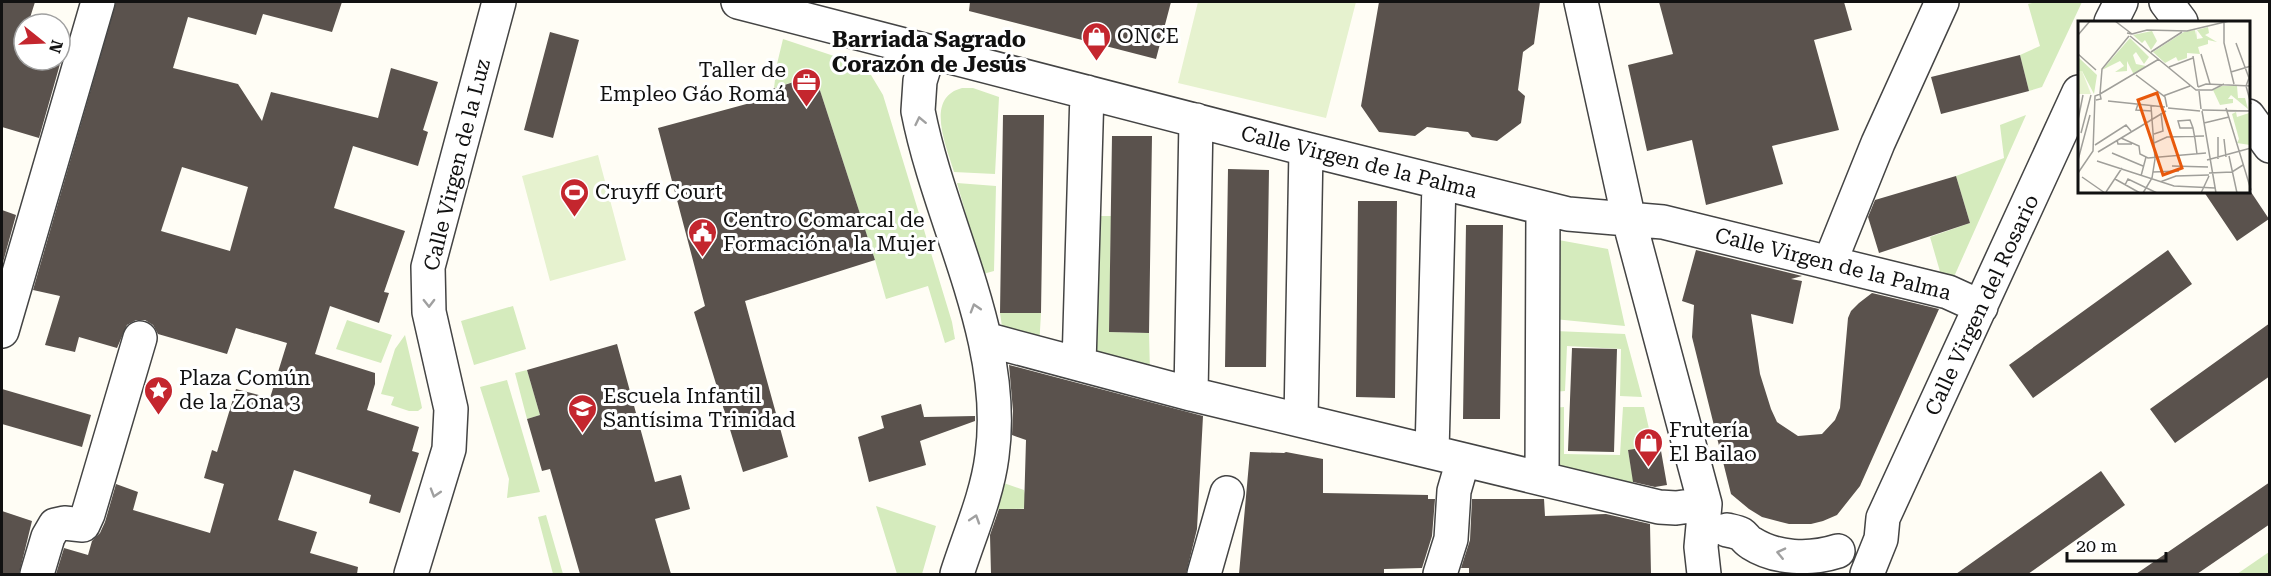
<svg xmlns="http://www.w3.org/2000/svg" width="2271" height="576" font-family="'Roboto Serif',serif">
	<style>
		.green { fill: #d5ebbd }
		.pitch { fill: #e6f2cf }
		.building { fill: #5a524d; fill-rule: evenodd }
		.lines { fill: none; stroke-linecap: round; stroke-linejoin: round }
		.minor-casing { stroke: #444; stroke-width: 36 }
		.minor { stroke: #fff; stroke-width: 33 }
		.oneway { stroke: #a0a0a0 }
		.labels { text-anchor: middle; stroke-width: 6; stroke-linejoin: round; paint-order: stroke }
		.poi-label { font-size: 21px; fill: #111; stroke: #fff; text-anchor: start }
		.street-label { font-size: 21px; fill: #111; stroke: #fff }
		.neighbourhood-label { font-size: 22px; font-weight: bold; fill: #111; stroke: #fff }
		.inset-road { fill: none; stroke: #a09f9a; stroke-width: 1.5 }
		.view { fill: #e8590c; fill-opacity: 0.15; stroke: #e8590c; stroke-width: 3 }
		.inset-edge { fill: none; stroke: #111; stroke-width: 3 }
	</style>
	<rect width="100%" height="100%" fill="#fffdf5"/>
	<path class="green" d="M2036 2H2082L2042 87 2029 91 2020 55 2040 46 2028 4Z
		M783 39 843 59 871 75 883 95 952 322 955 339 945 343 928 286 886 299 875 260 815 75 774 88 777 64Z
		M962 88H973L999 97 995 174 954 172C947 147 924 98 962 88Z
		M2026 115 1953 279 1941 275 1930 237 1970 223 1956 176 2004 158 2000 125Z
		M957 183 996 186 994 271 983 274Z
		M1095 216H1111L1109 332 1149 333 1150 373 1091 359Z
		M1553 239 1608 249 1625 326 1554 319Z
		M513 306 526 349 474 365 461 321Z
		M1000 313H1041L1039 348 1004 340Z
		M347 320 392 335 381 363 336 349Z
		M1555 331 1625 334 1642 397 1620 396 1621 349 1567 346 1565 391 1553 392Z
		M405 335 421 403 422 408 418 411H409L391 405 394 397 381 394 395 349Z
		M527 370 540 415 527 419 515 373Z
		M507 380 540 492 507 498 509 479 480 387Z
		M1564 407V454L1620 455 1623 407H1644L1653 446 1628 451 1635 490 1552 473V408Z
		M998 481 1024 490 1025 494 1039 508 990 510Z
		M876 506 936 526 922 574H897Z
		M546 515 563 574H553L538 517Z
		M2269 552V574H2237Z"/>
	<path class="pitch" d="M1198 2H1356L1326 118 1178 83Z
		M598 155 626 260 550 281 522 176Z"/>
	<path class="building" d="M2 2H35L28 24H24V35L19 52 24 54V60H46L60 64 39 138 2 127Z
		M116 2H342L332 32 263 14 256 35 188 17 173 68 238 84 262 121 271 92 378 118 391 68 438 82 423 130 428 132 418 166 353 146 334 208 405 231 384 292 389 293 379 323 330 306 315 354 375 373V384L367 410 419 427 412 451 419 453 400 513 369 503 371 495 294 470 278 520 317 532 310 553 358 567 357 574H56L64 548 88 555 92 541 100 533 105 522 116 484 138 492 133 510 210 533 224 484 204 478 212 450 217 452 236 389 270 398 287 343 236 328 227 354 158 334 153 325 145 320H136L127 325 117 348 79 337 75 352 45 345 60 296 33 290ZM182 167 248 187 230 251 161 231Z
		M970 2H1171L1156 59 969 11Z
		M1379 2H1540L1534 44 1523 52 1518 90 1525 96 1521 123 1497 141 1472 137 1468 132 1427 127 1415 136 1379 132 1361 106Z
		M1659 2H1844L1852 30 1814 40 1839 130 1772 146 1783 184 1706 205 1692 140 1647 151 1628 65 1673 54Z
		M550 32 579 40 553 138 524 130Z
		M2020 55 2029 91 1941 114 1931 77Z
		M815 75 875 260 745 301 788 457 743 472 694 312 705 306 658 128 765 99 763 92Z
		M1003 115H1044L1041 313H1000Z
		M1112 136H1152L1149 333 1109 332Z
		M1228 169 1269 170 1266 367H1225Z
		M1956 176 1970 223 1879 253 1868 217 1875 200Z
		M2204 192H2251L2269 219 2237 241Z
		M1358 201H1397L1395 398 1356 397Z
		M2 210 16 215 2 266Z
		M1466 225H1503L1500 419H1463Z
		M1696 250 1802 276 1791 279 1802 281 1793 324 1751 314 1760 374 1771 409 1777 422 1798 436 1822 434 1835 420 1840 408 1848 318 1851 311 1859 303 1872 293 1939 309 1860 486 1837 515 1823 521 1811 524H1789L1762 517 1749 509 1731 494 1692 337 1694 305 1682 301Z
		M2168 250 2192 284 2033 398 2009 365Z
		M2270 323V376L2175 443 2150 409Z
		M617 344 655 482 681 475 690 509 655 519 671 574H580L550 469 542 471 527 419 540 415 527 370Z
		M1572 348 1617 349 1614 452 1568 451Z
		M1009 365 1203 416 1197 529 1186 574H991L990 535 999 509H1024L1026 440 1012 435 1013 411Z
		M2 389 91 415 82 447 2 424Z
		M921 404 924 417 975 416V421L920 441 926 465 869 482 858 437 884 428 881 416Z
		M1660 445 1667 485 1655 487 1633 482 1628 450Z
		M1250 452 1284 453 1286 452 1323 459V493L1428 495V499H1435L1432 536 1422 568 1384 569V574H1239Z
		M2101 471 2125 505 2028 574H1956Z
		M2270 482V524L2232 550 2197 574H2136Z
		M1472 499H1544L1545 516 1606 514 1650 524 1651 574H1469V568H1461L1470 540Z
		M2 511 32 521 19 574H2Z"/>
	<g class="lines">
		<defs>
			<path id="minor" d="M738 2 1306 149 1568 214 1663 222 1948 292 1981 307
				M1581 2 1629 220 1705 504 1701 547 1704 574
				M2166 2 2181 22
				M2111 22 2121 2
				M929 52 920 81 918 111C940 224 1008 339 992 456 987 496 969 536 957 574
				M2248 116 2270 146
				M1196 120 1191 394 1659 507 1676 508 1705 504
				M1830 262 1878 143 1942 2
				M2 331 98 2
				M985 339 1191 394
				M1079 364 1087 92
				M1301 420 1306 149
				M1432 452 1439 182
				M1542 478 1543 208
				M1727 530C1731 531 1737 532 1741 534 1744 536 1747 541 1751 543 1776 559 1810 560 1838 551
				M37 574 48 537 55 525 64 523 83 525 88 514 140 338
				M411 574 449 449 451 409 429 312 428 267 499 2
				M1204 574 1227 493
				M1440 574 1451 539 1454 491 1463 460
				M1867 574 1881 539 1883 518 2079 92"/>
		</defs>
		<use href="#minor" class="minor-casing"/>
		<use href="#minor" class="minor"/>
	</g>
	<defs><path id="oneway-chevron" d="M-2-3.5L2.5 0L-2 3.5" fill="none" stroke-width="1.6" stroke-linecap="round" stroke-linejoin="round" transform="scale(1.5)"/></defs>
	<g class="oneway">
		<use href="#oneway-chevron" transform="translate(920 121) rotate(-102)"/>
		<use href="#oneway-chevron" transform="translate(429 303) rotate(89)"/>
		<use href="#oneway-chevron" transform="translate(975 308) rotate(-107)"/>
		<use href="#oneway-chevron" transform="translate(435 493) rotate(107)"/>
		<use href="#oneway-chevron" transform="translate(975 519) rotate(-72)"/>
		<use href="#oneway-chevron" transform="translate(1781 553) rotate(-167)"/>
	</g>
	<defs>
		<symbol id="shop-pin" viewBox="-11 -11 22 30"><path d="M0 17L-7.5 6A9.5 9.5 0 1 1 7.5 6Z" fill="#c4262e" stroke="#fff"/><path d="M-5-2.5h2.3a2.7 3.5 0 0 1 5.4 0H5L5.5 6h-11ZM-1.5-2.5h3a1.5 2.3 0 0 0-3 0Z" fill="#fff"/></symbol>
		<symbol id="office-pin" viewBox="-11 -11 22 30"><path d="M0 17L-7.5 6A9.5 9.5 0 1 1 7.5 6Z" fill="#c4262e" stroke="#fff"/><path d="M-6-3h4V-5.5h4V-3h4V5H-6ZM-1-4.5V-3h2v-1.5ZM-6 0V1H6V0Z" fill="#fff"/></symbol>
		<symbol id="stadium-pin" viewBox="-11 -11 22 30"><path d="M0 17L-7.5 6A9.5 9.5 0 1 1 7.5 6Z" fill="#c4262e" stroke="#fff"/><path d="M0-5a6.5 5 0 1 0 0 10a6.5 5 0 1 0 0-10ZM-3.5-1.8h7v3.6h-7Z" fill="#fff"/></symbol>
		<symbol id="civic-pin" viewBox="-11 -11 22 30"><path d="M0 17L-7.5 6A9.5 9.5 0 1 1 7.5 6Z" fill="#c4262e" stroke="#fff"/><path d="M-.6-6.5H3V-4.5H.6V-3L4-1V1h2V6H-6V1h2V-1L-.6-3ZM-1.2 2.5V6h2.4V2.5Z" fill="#fff"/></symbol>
		<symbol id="sight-pin" viewBox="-11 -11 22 30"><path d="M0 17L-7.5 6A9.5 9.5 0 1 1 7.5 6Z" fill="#c4262e" stroke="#fff"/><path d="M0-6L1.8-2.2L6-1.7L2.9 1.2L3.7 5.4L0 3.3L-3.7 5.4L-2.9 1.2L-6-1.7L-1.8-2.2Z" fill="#fff"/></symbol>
		<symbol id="school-pin" viewBox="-11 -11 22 30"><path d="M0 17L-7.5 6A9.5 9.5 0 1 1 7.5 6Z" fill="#c4262e" stroke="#fff"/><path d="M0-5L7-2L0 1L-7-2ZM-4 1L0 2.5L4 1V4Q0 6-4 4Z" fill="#fff"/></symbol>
	</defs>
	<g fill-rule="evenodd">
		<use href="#shop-pin" x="1080" y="20" width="33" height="45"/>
		<use href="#office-pin" x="790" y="66" width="33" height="45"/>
		<use href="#stadium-pin" x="558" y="176" width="33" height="45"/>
		<use href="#civic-pin" x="686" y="216" width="33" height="45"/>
		<use href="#sight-pin" x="142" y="374" width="33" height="45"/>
		<use href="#school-pin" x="566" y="392" width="33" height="45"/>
		<use href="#shop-pin" x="1632" y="426" width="33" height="45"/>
	</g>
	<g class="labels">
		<g class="poi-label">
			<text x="1117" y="43">ONCE</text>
			<text x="786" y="77" text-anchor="end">Taller de<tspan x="786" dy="24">Empleo Gáo Romá</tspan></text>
			<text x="595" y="199">Cruyff Court</text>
			<text x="723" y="227">Centro Comarcal de<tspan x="723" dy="24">Formación a la Mujer</tspan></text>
			<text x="179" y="385">Plaza Común<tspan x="179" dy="24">de la Zona 3</tspan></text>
			<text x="603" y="403">Escuela Infantil<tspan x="603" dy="24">Santísima Trinidad</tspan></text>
			<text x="1669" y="437">Frutería<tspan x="1669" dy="24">El Bailao</tspan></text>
		</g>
		<g class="street-label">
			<text transform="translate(1359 162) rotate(14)" y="7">Calle Virgen de la Palma</text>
			<text transform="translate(457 165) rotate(-76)" y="7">Calle Virgen de la Luz</text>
			<text transform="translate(1833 264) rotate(14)" y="7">Calle Virgen de la Palma</text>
			<text transform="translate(1982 305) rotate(-65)" y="7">Calle Virgen del Rosario</text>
		</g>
		<g class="neighbourhood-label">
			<text x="929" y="47">Barriada Sagrado<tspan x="929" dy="25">Corazón de Jesús</tspan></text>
		</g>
	</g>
	<g transform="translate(2078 21)">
		<rect width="172" height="172" fill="#fffdf5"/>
		<path d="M130 6 131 12 127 14 139 21 130 19V23L120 26 122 33 109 32V37L100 40 98 36 87 42 75 31 106 11 117 9 118 14V9L119 18 125 17 119 9ZM74 10 79 20 73 29 67 19 64 22 55 14ZM52 17 71 36 66 43 58 31 55 34 58 43 68 45 56 54 49 40V50L37 51 46 45 42 40 24 49ZM0 36 19 54 16 73 4 50H0ZM144 65H159L160 77H167L170 88 153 74 150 78H155V82L142 84 135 69ZM158 91 159 96 171 92 172 124 159 122 161 118 154 93Z" fill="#d5ebbd"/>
		<path d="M0 50H4L13 73H0Z" fill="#e6f2cf"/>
		<path class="inset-road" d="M37 0 54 13 49 12M146 2V22L156 63M54 13 69 9 109 10 151 0M0 14 12 0M52 15 118 69H134L146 63M158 22 171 57 168 65 173 83M73 31 104 11M0 33 18 49M123 33 132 63M115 35 120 66M91 46 115 37M153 51 173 45M58 54 87 76 89 86M120 66 128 63 173 65M121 70 123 88M22 73 81 38M22 73 24 48 51 15M85 75 112 65M30 80 87 86M60 83 58 89 74 90M90 87 122 90M148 87 173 169M124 89 173 90M124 90 138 172M0 99 5 74M126 102 151 96M115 107H102L100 100 112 99 115 107 117 118 119 133M3 112 13 74M76 113 85 110 83 92M43 117 61 125 62 133 70 137 128 132M146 118 148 136M39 119 40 123H54M76 122 89 116 126 115M17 124 48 104 53 110M20 131 88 90M34 132 65 145M151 135 159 172M140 138V116M0 139 12 94M129 139 173 127M19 140 96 165 137 167M94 145 130 146M75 151 101 150M0 152 15 130 17 75 22 73 23 78 18 79M131 152 154 151 165 144M63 155 68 136M4 156 27 172M37 158 62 172M82 161 98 155 131 154M47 164 50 158 79 172M28 171 44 147M65 172 74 157 77 138 73 85M123 172 131 155"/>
		<path class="view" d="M79 72 104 147 85 154 60 79Z"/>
		<rect width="172" height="172" class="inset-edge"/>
	</g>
	<rect width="2271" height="576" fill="none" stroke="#111111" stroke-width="6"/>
	<g transform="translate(42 42) rotate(108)"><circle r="28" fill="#ffffff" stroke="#a0a0a0" stroke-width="1.5"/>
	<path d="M0-4.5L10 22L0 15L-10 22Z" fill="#c4262e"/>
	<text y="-9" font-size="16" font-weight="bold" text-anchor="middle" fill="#111111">N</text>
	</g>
	<path d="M2067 552v9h99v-9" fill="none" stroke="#111111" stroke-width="3"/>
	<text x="2076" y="552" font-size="18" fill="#111111" stroke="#ffffff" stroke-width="4.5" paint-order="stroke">20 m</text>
</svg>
